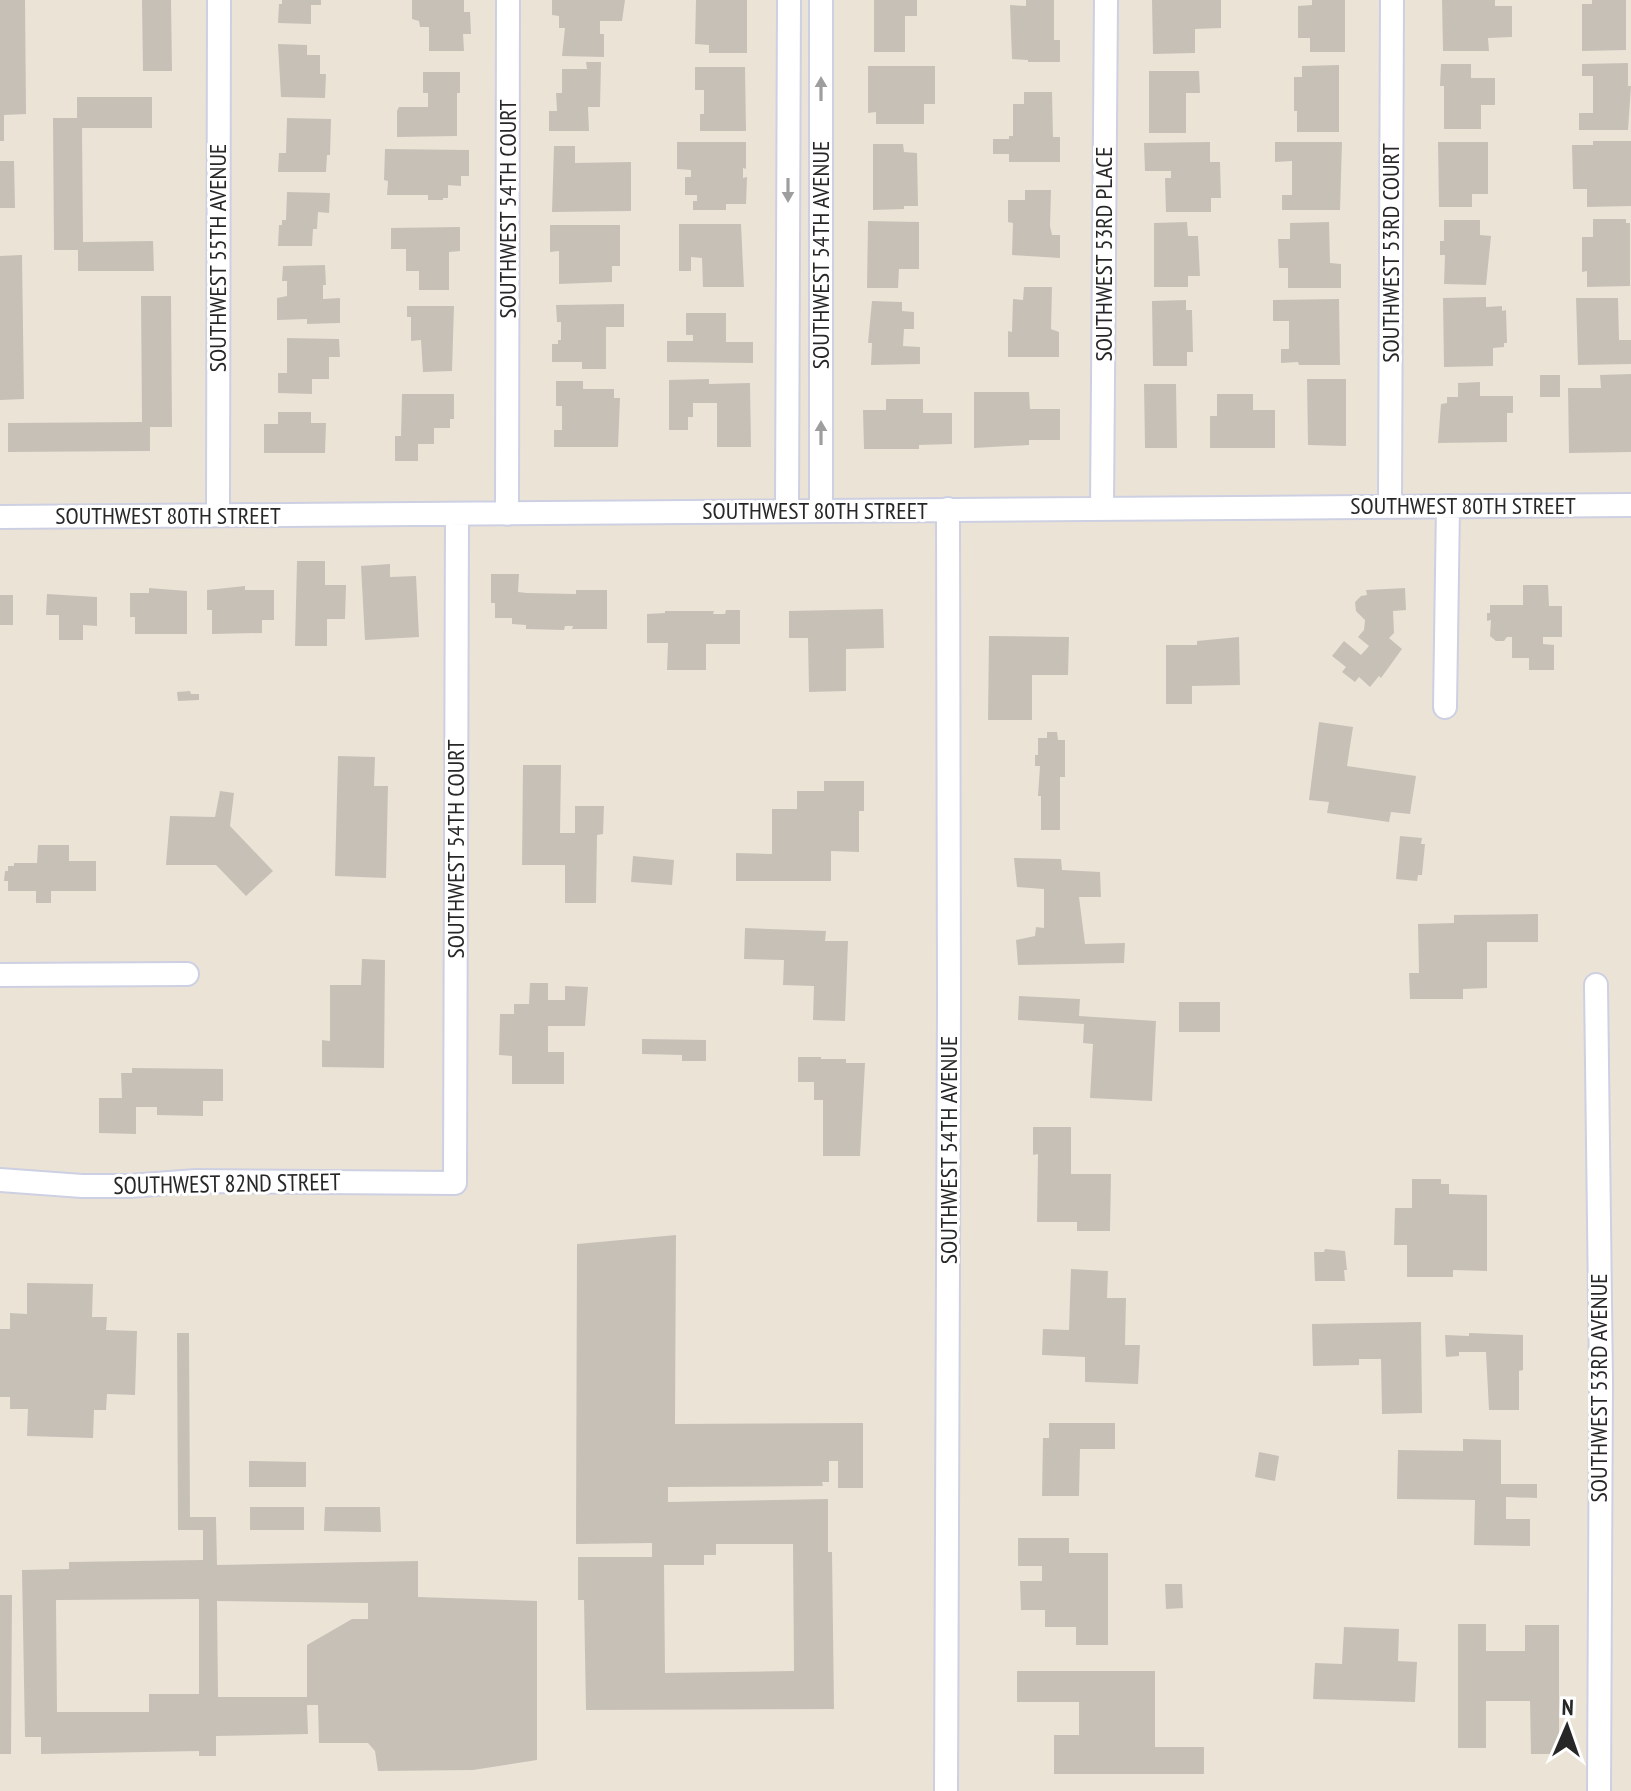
<svg xmlns="http://www.w3.org/2000/svg" width="1631" height="1791" font-family="'PT Sans Narrow',sans-serif">
	<style>
		.building { fill: #c6c0b7; fill-rule: evenodd }
		.lines { fill: none; stroke-linecap: round; stroke-linejoin: round }
		.minor-casing { stroke: #cdd0e2; stroke-width: 26 }
		.minor { stroke: #fff; stroke-width: 22 }
		.oneway { fill: #9e9e9e }
		.labels { text-anchor: middle; stroke-width: 6; stroke-linejoin: round; paint-order: stroke }
		.street-label { font-size: 24px; fill: #272727; stroke: #fff }
	</style>
	<rect width="100%" height="100%" fill="#ece3d7"/>
	<path class="building" d="M0 0H25L26 114 4 115V141H0Z
		M142 0H171L172 71H143Z
		M282 0H321V5H311V24L278 23 279 4H282Z
		M412 0H464V12H470L471 34H463L464 51H429V27H420L419 21 412 19Z
		M552 0H625L622 21H600V34H604V57L562 56 565 28H559V16L552 15Z
		M696 0H747V53H709V45L695 44Z
		M874 0H917V16H905V52H874Z
		M1026 0H1054V40H1060V62H1028V60L1012 59 1010 5 1026 6Z
		M1152 0H1221V28L1195 29V53L1153 54Z
		M1312 0H1345V52H1310V38H1298V6L1312 5Z
		M1442 0H1495V6H1512V37L1488 38 1489 51H1443Z
		M1592 0H1626V50L1582 51V4H1592Z
		M278 44 307 45V55H320V74H326L325 98 281 97Z
		M586 62H601L600 107H588L589 131H549V111H557L556 93H562V69H587Z
		M1628 63V86H1631L1628 130H1579V113H1593V76H1582V64Z
		M1441 64H1471V78H1495V105H1481V129H1444V86H1440Z
		M1339 65V132H1297V111H1294V77H1302V66Z
		M868 66H935V104H924V124H876V112L868 113Z
		M695 67H745L746 131H700V114H704V90H695Z
		M1149 71H1199L1200 93H1186V133H1149Z
		M423 72H460V93H457V136L397 137V111L399 107H428V93H423Z
		M1024 92H1052L1053 137H1060V162H1009V154H993V139H1009V136H1013V104H1024Z
		M77 97H152V128H82L83 242 153 241 154 271H78V250H54L53 118H77Z
		M287 118 331 119 330 155H327L326 172H278L279 153H286Z
		M1593 141H1631V206L1587 207V189H1573L1572 145H1593Z
		M677 142H746V169L743 168V178L747 177 746 204H726V210H693V201H697V195H685V177H691V170L677 169Z
		M1210 142V162H1220L1221 198H1211V212H1166L1165 178H1171V171H1145L1144 143Z
		M1275 142H1342L1340 210H1282V195H1292V161L1275 162Z
		M1438 142H1488V194H1472V207H1439Z
		M873 144H903L904 152 917 153 918 206H904V209L873 210Z
		M554 146H575V163L631 162V211L552 212Z
		M385 149 469 150V176H461V186L448 185V198H443V200H428V195H387L388 181 384 180Z
		M0 161H14L15 208H0Z
		M1025 190H1051L1050 226 1052 235H1060V258L1012 255 1013 223 1008 222V200H1025Z
		M287 192 330 193 329 213 318 212 317 229H313L312 246H278L279 225H282V220H286Z
		M1593 219H1626V223H1630V286L1587 287V271L1582 272V237H1593Z
		M1444 220H1480V235L1491 236 1486 285 1444 284 1445 255H1440V241H1444Z
		M868 221 919 222V269H899L898 288H867Z
		M1187 222 1188 236H1198L1200 276H1188V287H1154V223Z
		M1329 222 1330 263 1341 264V288H1288V268H1279L1278 239H1290V223Z
		M679 224H741L744 287H703L702 258 691 257V271H679Z
		M550 225H620V266H612V282L559 284V251L550 252Z
		M460 227V251L449 252V290H419V271H406V249H391V228Z
		M22 255 24 399 0 400V256Z
		M325 265 326 285H323V299L340 298V323L307 324V319L277 320V298L287 296V281H282L283 266Z
		M1024 287H1052L1051 329 1059 332V357H1008V331L1012 332 1013 299 1023 300Z
		M141 296H171L172 427H150V451L8 452V423L142 422Z
		M1486 297V307L1502 306V311L1506 310 1507 343H1504V347L1493 348V366L1444 367 1443 298Z
		M1576 298H1618L1619 340H1631V364L1578 365Z
		M1339 299 1340 365H1299L1298 362 1281 363V349H1289V321H1273V300Z
		M1186 300V310H1192L1193 352H1187V366H1153L1152 301Z
		M872 301 902 302V311L914 312V329H904L903 346 920 347V364L871 365 872 343H868Z
		M624 304V327H606V369H582V362H552V344H558V340H561V322H557L556 305Z
		M407 306H454L452 371 423 372 421 340 411 341V317H407Z
		M686 313H726V342H753V363L667 362V341H693V335H686Z
		M287 338 339 339 340 357H329V379H312V394L278 393V373H287Z
		M1631 374V452L1569 453 1568 388H1601L1600 375Z
		M1540 375H1560V397H1540Z
		M709 379V384L750 383 751 447H717V403H693V417H688V430H669V380Z
		M1307 379H1346V446L1308 445Z
		M556 381H583V389H614V398H620L618 447H554V430H562V406H556Z
		M1480 382V396H1513V413H1507V442L1438 443 1441 404 1447 403V397H1458V383Z
		M1144 384H1176L1177 448H1145Z
		M974 392H1029L1030 409H1060V440H1029V445L974 448Z
		M402 394H454V419H450V428H434V444H418V461H395V436H401Z
		M1217 394H1253V410H1275V448H1210V416H1217Z
		M886 399H923V413H952V444L919 445V449H864L863 410H886Z
		M278 412H311V423H326L325 453H264V424H278Z
		M297 561H325V585H346L345 619H327V646H295Z
		M390 564V577L416 576 419 637 365 640 361 566Z
		M491 574H519L518 592 527 593 576 594V590H607V629H572L573 626H565L564 630 526 629V625L512 624V618H495V603H491Z
		M1523 585H1548L1549 606H1562V637H1543V644L1554 645V670H1529V658H1512V637H1507L1504 641H1496L1490 636 1491 620 1487 621V613H1490V605H1523Z
		M245 586V590H274V620H262V633L212 634V610H207V590Z
		M149 588 187 591V634H135V617H130V593H149Z
		M1405 588 1406 610 1393 611 1394 633 1389 638 1402 649 1381 678 1379 676 1370 687 1359 677 1355 682 1342 672 1346 667 1332 656 1344 641 1361 655 1369 646 1358 637 1364 630 1365 620 1356 611 1355 602 1361 596 1367 595 1366 590Z
		M47 594 97 597V626L83 625V640H59V615H46Z
		M0 595H13V625H0Z
		M883 609 884 648 846 649V691L809 692 808 638H789V611Z
		M726 610H740V644H706V670H667L668 643H647V614L665 613V611H714L713 614H725Z
		M989 636 1069 637 1068 675H1032V720H988Z
		M1239 637 1240 685 1192 686V704H1166V645H1197V641Z
		M190 691 191 694H199V700L178 701 177 692Z
		M1319 722 1353 727 1347 766 1416 776 1410 814 1391 812 1389 822 1327 813 1329 802 1309 800Z
		M1047 732H1057L1058 740H1065V777H1060V830H1041V796H1038L1040 766H1035V755H1038V738H1047Z
		M338 756 375 757 374 786H388L386 878 335 876Z
		M523 765H561L560 833H575V806H604L603 834 597 835 596 903H565V865H522Z
		M824 781H864V811H859V852L831 851V881H736V853L772 854V809H797V791H824Z
		M220 791 234 793 230 826 273 871 246 896 216 865H166L170 816 215 817Z
		M1400 836 1422 838 1421 844H1425L1422 875H1418L1417 881 1396 879Z
		M38 845H69V861H96V891H51V903H36V891H8V881H4L5 871H8V866H14V863H37Z
		M633 856 674 860 672 885 631 882Z
		M1014 858 1061 859 1062 870 1100 872 1101 897H1079L1085 944 1125 943 1124 963 1018 965 1016 940 1035 936 1036 927 1044 928V889L1017 887Z
		M1538 914V942H1487V988L1463 989V999H1410L1409 973H1419L1418 924 1454 923V915Z
		M745 928 826 931 825 941H848L845 1021 813 1020 814 986 783 985 784 960 744 959Z
		M362 959 385 960 384 1068 322 1067V1040L330 1041V985H361Z
		M530 983H548V1000H565V986L588 987 585 1026H548V1052H564V1084H512V1056L499 1055 500 1014H514V1004H529Z
		M1019 996 1080 999 1079 1016 1156 1021 1152 1101 1090 1098 1093 1044 1083 1043 1084 1024 1018 1020Z
		M1179 1002H1220V1032H1179Z
		M642 1039 706 1040V1061H682V1055L642 1054Z
		M798 1057H821V1059H846V1063H865L860 1156H823V1100H814V1082H798Z
		M132 1068 223 1069V1101H203V1116L157 1115V1107H136V1134L99 1133V1098H122L121 1073H132Z
		M1033 1127H1071V1174H1111L1110 1231H1077V1222H1037L1038 1154 1033 1155Z
		M1412 1179H1441V1184H1449V1194L1487 1195V1271L1453 1270V1277H1407V1245H1394L1395 1208H1412Z
		M676 1235 675 1424 863 1423V1488H838V1461H829V1482H822L823 1486 668 1487V1502L828 1499V1552H832L834 1709 586 1710 584 1600H578V1557H652V1543L576 1544 577 1244ZM716 1544H793L794 1671 665 1673 664 1565H704V1555H716Z
		M1325 1249 1345 1251 1347 1270H1344L1345 1281H1315L1314 1252H1324Z
		M1071 1269 1108 1271 1107 1298H1126L1125 1345H1140L1138 1384 1085 1382V1357L1042 1355 1043 1329 1069 1330Z
		M27 1283 93 1284 92 1317H107L106 1330 137 1331 135 1395 107 1394 106 1410H94L93 1438 27 1436 28 1409H10V1397H0V1329H10V1313L27 1314Z
		M1421 1322 1422 1413 1382 1414 1381 1359H1359V1365L1313 1366 1312 1324Z
		M177 1333H189L190 1517H216L217 1565 418 1561V1597L537 1601V1760L473 1770 378 1771 375 1751 368 1743H319L318 1705H307L308 1734 216 1736V1756H199V1751L41 1754V1737H25L22 1570 69 1569V1562L203 1560V1530H178ZM199 1599V1694H149V1712H57L56 1600ZM217 1601 368 1603V1619H352L307 1645V1697H218Z
		M1469 1333 1523 1335V1370L1519 1371V1410H1489L1486 1352H1459V1356L1446 1357 1445 1335 1469 1336Z
		M1049 1423H1115V1449H1080L1079 1496H1042L1043 1438H1049Z
		M1463 1439 1501 1440V1484H1537V1498L1506 1497V1519H1530V1546L1474 1545 1475 1500 1397 1499 1398 1450 1463 1451Z
		M1259 1452 1279 1456 1275 1481 1255 1477Z
		M249 1461 306 1462V1487H249Z
		M250 1507H304V1530H250Z
		M325 1507H380L381 1532 324 1531Z
		M1018 1538H1069V1553H1108V1645H1076V1627H1045V1610H1021L1020 1581H1042V1566H1018Z
		M1165 1584H1182L1183 1608 1166 1609Z
		M0 1595H12L11 1754H0Z
		M1458 1624H1486V1651H1525V1625H1559V1754H1531L1530 1701H1486V1748H1458Z
		M1344 1627 1399 1629 1398 1661 1417 1662 1415 1702 1313 1699 1315 1663 1342 1664Z
		M1017 1671H1155V1747H1204V1774H1054V1735H1079V1702H1017Z"/>
	<g class="lines">
		<defs>
			<path id="minor" d="M1390 506 1392 0
				M1102 508 1106 0
				M787 511 789 0
				M821 511V0
				M507 514 508 0
				M218 515 219 0
				M0 517 1631 505
				M1445 707 1448 506
				M0 975 187 974
				M1596 985 1601 1380 1599 1791
				M0 1180 82 1186H129L196 1181 455 1183 457 514
				M946 1791 949 1001 948 509"/>
		</defs>
		<use href="#minor" class="minor-casing"/>
		<use href="#minor" class="minor"/>
	</g>
	<defs><path id="oneway-solid" d="M-6-.8H1V-3.2L6.5 0L1 3.2V.8H-6Z" transform="scale(2)"/></defs>
	<g class="oneway">
		<use href="#oneway-solid" transform="translate(821 89) rotate(-90)"/>
		<use href="#oneway-solid" transform="translate(788 190) rotate(90)"/>
		<use href="#oneway-solid" transform="translate(821 433) rotate(-90)"/>
	</g>
	<g class="labels">
		<g class="street-label">
			<text transform="translate(508 209) rotate(-90)" y="8">SOUTHWEST 54TH COURT</text>
			<text transform="translate(1391 253) rotate(-90)" y="8">SOUTHWEST 53RD COURT</text>
			<text transform="translate(1104 254) rotate(-90)" y="8">SOUTHWEST 53RD PLACE</text>
			<text transform="translate(821 255) rotate(-90)" y="8">SOUTHWEST 54TH AVENUE</text>
			<text transform="translate(218 258) rotate(-90)" y="8">SOUTHWEST 55TH AVENUE</text>
			<text x="1463" y="514">SOUTHWEST 80TH STREET</text>
			<text x="815" y="519">SOUTHWEST 80TH STREET</text>
			<text x="168" y="524">SOUTHWEST 80TH STREET</text>
			<text transform="translate(456 849) rotate(-90)" y="8">SOUTHWEST 54TH COURT</text>
			<text transform="translate(949 1150) rotate(-90)" y="8">SOUTHWEST 54TH AVENUE</text>
			<text transform="translate(227 1184) rotate(-1)" y="8">SOUTHWEST 82ND STREET</text>
			<text transform="translate(1599 1388) rotate(-90)" y="8">SOUTHWEST 53RD AVENUE</text>
		</g>
	</g>
	<g transform="translate(1567 1727) rotate(2)" stroke="#ffffff" stroke-width="6" paint-order="stroke">
	<path d="M0-6L14 30L0 20L-14 30Z" fill="#272727"/>
	<text y="-12" font-size="22" font-weight="bold" text-anchor="middle" fill="#272727">N</text>
	</g>
</svg>
